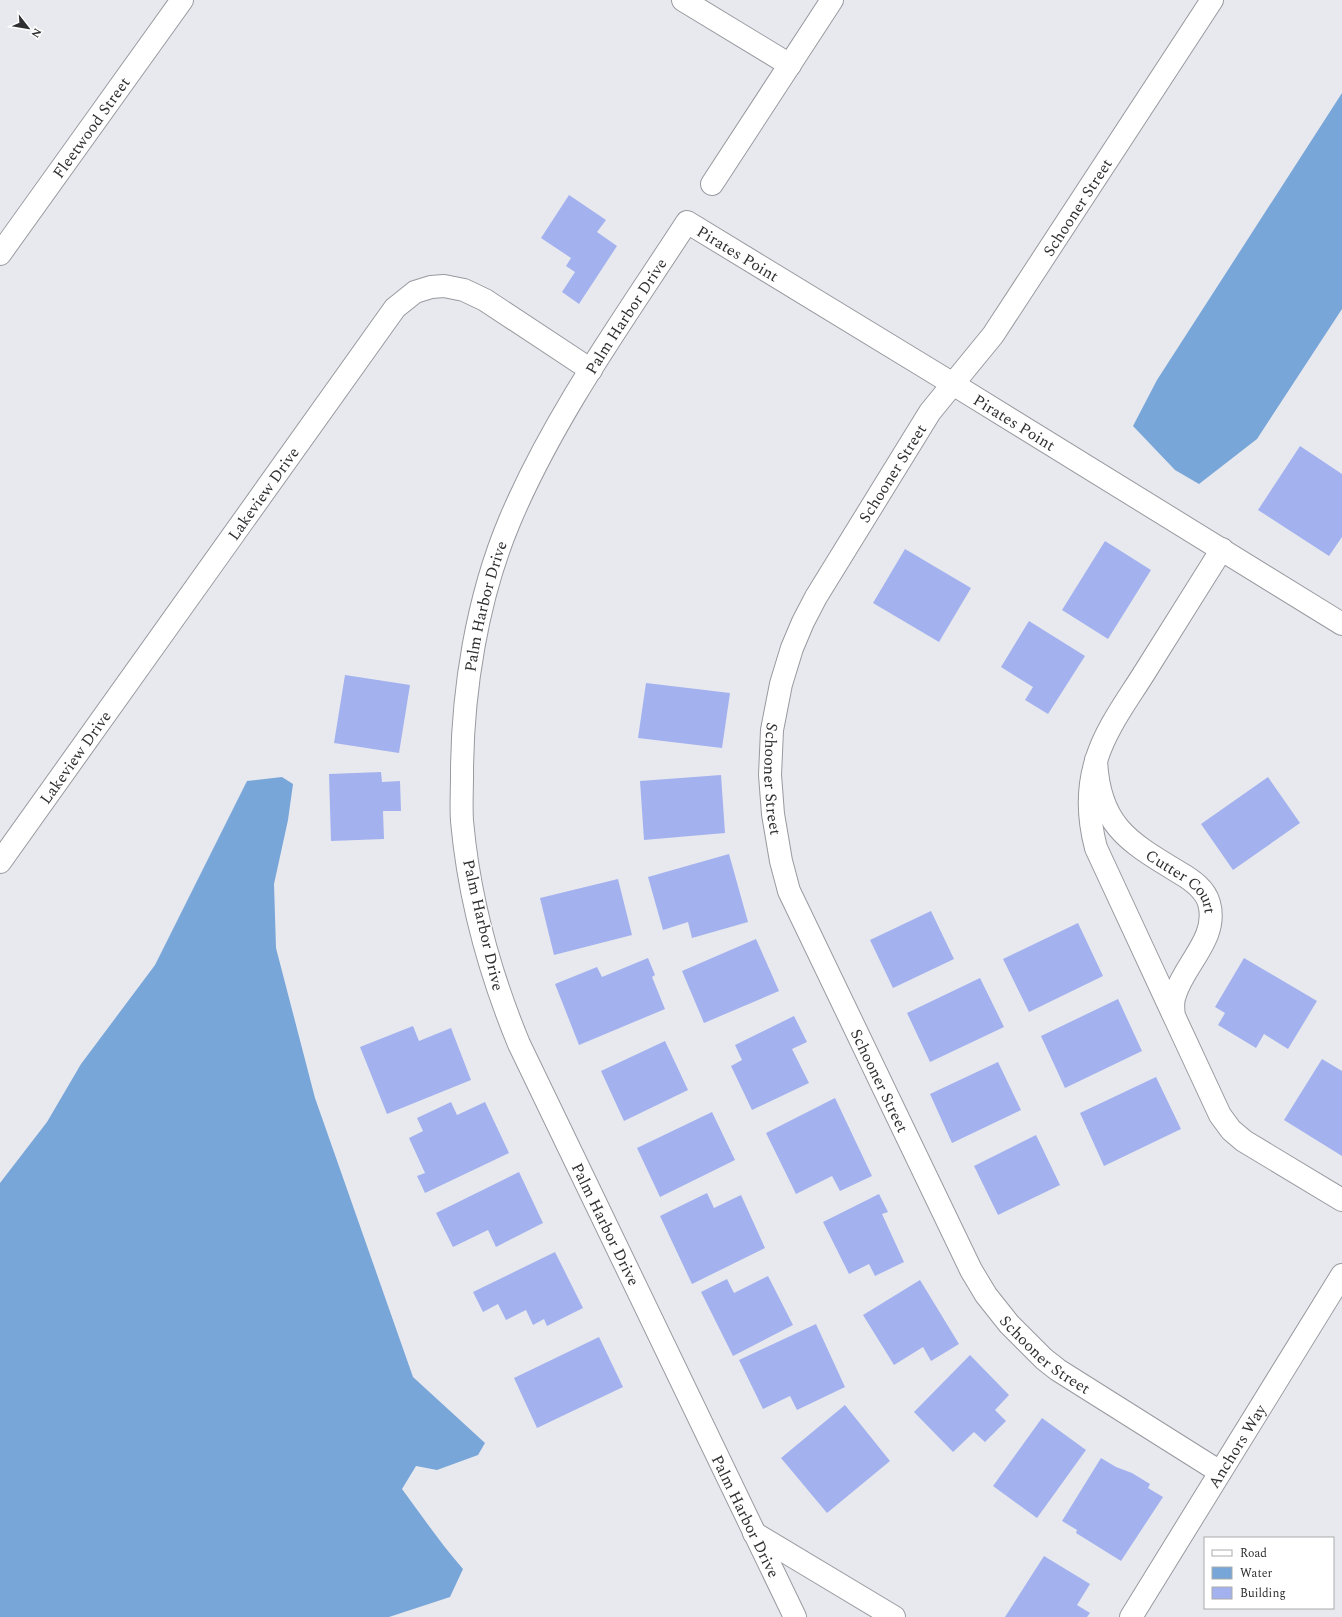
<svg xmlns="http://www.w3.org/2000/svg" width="1342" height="1617" font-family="Spectral,serif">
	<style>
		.water { fill: #79a6d8 }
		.building { fill: #a3b2ee }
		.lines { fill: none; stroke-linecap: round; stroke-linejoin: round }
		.street-casing { stroke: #989a9f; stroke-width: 24 }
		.street { stroke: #fff; stroke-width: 22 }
		.labels { text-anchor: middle; stroke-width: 3; stroke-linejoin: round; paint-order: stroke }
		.street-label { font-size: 16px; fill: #2f2f31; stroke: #fff }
	</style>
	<rect width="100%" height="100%" fill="#e7e9ef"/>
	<path class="water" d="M1342 93V309L1257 439 1199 484 1175 470 1133 426 1157 380Z
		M282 777 293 784 288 820 274 884 276 948 315 1098 413 1377 485 1443 478 1455 437 1470 416 1466 402 1489C422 1516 441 1544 463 1569L450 1597 389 1617H0V1183L47 1122 81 1064 155 965 247 781Z"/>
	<path class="building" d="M569 195 606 220 597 232 617 246 579 304 562 292 575 272 566 266 571 258 541 238Z
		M1300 446 1342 474V537L1329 556 1258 510Z
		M1105 541 1151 570 1108 639 1062 610Z
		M905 549 971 588 939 642 873 603Z
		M1029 621 1085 656 1048 714 1025 700 1033 687 1001 667Z
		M345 675 410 685 399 753 334 743Z
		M646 683 730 693 722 748 638 738Z
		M381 772 382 782 400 781 401 811H383L384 839 331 841 329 774Z
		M721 775 725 833 644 840 640 781Z
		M1268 777 1300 823 1233 870 1201 824Z
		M729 854 748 922 692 938 688 922 663 930 648 877Z
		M618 879 632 935 554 955 540 898Z
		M931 911 954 959 893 988 870 940Z
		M1078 923 1103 976 1029 1012 1003 959Z
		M756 939 779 991 704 1023 682 971Z
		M648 958 655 975 652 977 665 1009 579 1045 555 984 597 967 602 977Z
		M1244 958 1317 1001 1288 1049 1264 1034 1256 1048 1218 1025 1225 1013 1215 1007Z
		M980 978 1004 1027 930 1062 907 1013Z
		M1118 999 1142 1051 1065 1088 1041 1036Z
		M794 1016 807 1042 792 1049 809 1083 752 1110 731 1066 742 1060 735 1045Z
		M413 1026 419 1041 451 1028 471 1080 387 1114 360 1047Z
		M665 1041 688 1090 624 1121 601 1071Z
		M1322 1059 1342 1071V1156L1284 1120Z
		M998 1062 1021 1110 952 1143 930 1094Z
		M1156 1077 1181 1129 1104 1166 1080 1113Z
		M835 1098 872 1176 840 1191 832 1176 796 1194 766 1133Z
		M451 1102 457 1115 485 1102 509 1153 425 1193 417 1176 425 1173 409 1138 423 1131 417 1118Z
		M712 1112 735 1160 660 1197 637 1148Z
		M1036 1135 1060 1185 998 1215 974 1166Z
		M519 1172 543 1223 496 1247 488 1230 453 1247 436 1213Z
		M707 1193 714 1208 741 1195 765 1248 692 1284 660 1216Z
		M879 1194 888 1212 882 1214 904 1262 875 1276 869 1264 849 1274 823 1222Z
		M555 1252 583 1308 547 1326 544 1319 533 1325 526 1310 506 1320 498 1304 483 1312 473 1292Z
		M768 1276 793 1325 733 1356 701 1292 727 1279 734 1293Z
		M920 1280 959 1344 931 1361 923 1347 894 1365 863 1315Z
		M816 1324 845 1387 797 1410 790 1396 763 1409 739 1360Z
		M599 1337 623 1387 537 1428 514 1378Z
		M970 1355 1009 1395 995 1410 1006 1421 985 1442 974 1432 953 1452 914 1412Z
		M845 1405 890 1461 827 1513 781 1458Z
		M1042 1418 1086 1450 1037 1518 993 1486Z
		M1101 1458 1116 1467 1132 1473 1150 1484 1148 1488 1163 1497 1121 1561 1076 1533 1077 1530 1062 1521Z
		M1044 1556 1090 1584 1077 1605 1090 1613 1087 1617H1005Z"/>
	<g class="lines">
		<defs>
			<g id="street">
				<path d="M683 0 790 65"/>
				<path id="s1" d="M1212 0 993 335 930 412 816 597 803 622 792 648 781 684 772 730 770 775 773 814 781 861 789 891 971 1270 986 1295 1009 1324 1044 1359 1058 1370 1220 1472"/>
				<path d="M712 184 832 0"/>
				<path id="s2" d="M0 254 182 0"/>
				<path id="s3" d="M1096 760C1099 826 1129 842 1180 873 1192 880 1205 889 1209 903 1219 938 1184 964 1175 995 1172 1002 1173 1009 1174 1016L1220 1115 1231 1130 1244 1141 1342 1200"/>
				<path id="s4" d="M0 862 395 308 415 292 431 287 444 286 464 290 485 300 591 370"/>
				<path d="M1173 1014 1096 848C1088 818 1087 790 1096 761 1105 730 1126 702 1143 675 1169 633 1196 591 1222 549"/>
				<path d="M754 1533 894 1617"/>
				<path id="s5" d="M795 1617 519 1044C490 974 469 898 462 821 461 806 462 791 462 776 462 692 477 598 510 520 555 414 624 319 687 222L953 384 1342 624"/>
				<path id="s6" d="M1131 1617 1342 1275"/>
			</g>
		</defs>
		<use href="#street" class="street-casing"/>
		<use href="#street" class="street"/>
	</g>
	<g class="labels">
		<g class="street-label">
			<text dy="6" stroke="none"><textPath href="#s2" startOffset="156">Fleetwood Street</textPath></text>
			<text transform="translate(1077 207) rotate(-57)" y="6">Schooner Street</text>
			<text dy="6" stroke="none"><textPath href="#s5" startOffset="1581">Pirates Point</textPath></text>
			<text dy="6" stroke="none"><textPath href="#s5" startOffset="1409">Palm Harbor Drive</textPath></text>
			<text dy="6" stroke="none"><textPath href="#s5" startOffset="1905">Pirates Point</textPath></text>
			<text transform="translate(892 473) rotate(-58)" y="6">Schooner Street</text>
			<text dy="6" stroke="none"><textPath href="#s4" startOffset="453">Lakeview Drive</textPath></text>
			<text dy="6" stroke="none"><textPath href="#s5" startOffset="1084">Palm Harbor Drive</textPath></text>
			<text dy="6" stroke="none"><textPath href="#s4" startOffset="129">Lakeview Drive</textPath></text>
			<text dy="6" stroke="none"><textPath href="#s1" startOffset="907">Schooner Street</textPath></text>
			<text dy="6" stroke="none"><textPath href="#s3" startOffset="157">Cutter Court</textPath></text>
			<text transform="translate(484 925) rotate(77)" y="6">Palm Harbor Drive</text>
			<text dy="6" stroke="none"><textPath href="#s1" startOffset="1231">Schooner Street</textPath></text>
			<text transform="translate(606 1224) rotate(64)" y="6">Palm Harbor Drive</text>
			<text dy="6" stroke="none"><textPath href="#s1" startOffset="1555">Schooner Street</textPath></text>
			<text dy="6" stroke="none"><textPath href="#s6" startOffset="201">Anchors Way</textPath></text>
			<text transform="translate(746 1516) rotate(64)" y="6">Palm Harbor Drive</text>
		</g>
	</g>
	<rect x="1204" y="1537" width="130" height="72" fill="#ffffff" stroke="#acacad"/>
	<rect x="1212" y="1550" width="20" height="6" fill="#ffffff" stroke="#acacad"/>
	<text x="1240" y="1557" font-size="12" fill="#2f2f31">Road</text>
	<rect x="1212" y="1567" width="20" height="12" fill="#79a6d8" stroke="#acacad"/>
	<text x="1240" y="1577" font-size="12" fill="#2f2f31">Water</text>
	<rect x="1212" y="1587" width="20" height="12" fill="#a3b2ee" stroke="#acacad"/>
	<text x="1240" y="1597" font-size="12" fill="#2f2f31">Building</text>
	<g transform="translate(28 28) rotate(121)" stroke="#ffffff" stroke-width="3" paint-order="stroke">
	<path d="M0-3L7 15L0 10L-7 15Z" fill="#2f2f31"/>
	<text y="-6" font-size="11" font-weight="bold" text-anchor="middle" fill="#2f2f31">N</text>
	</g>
</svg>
